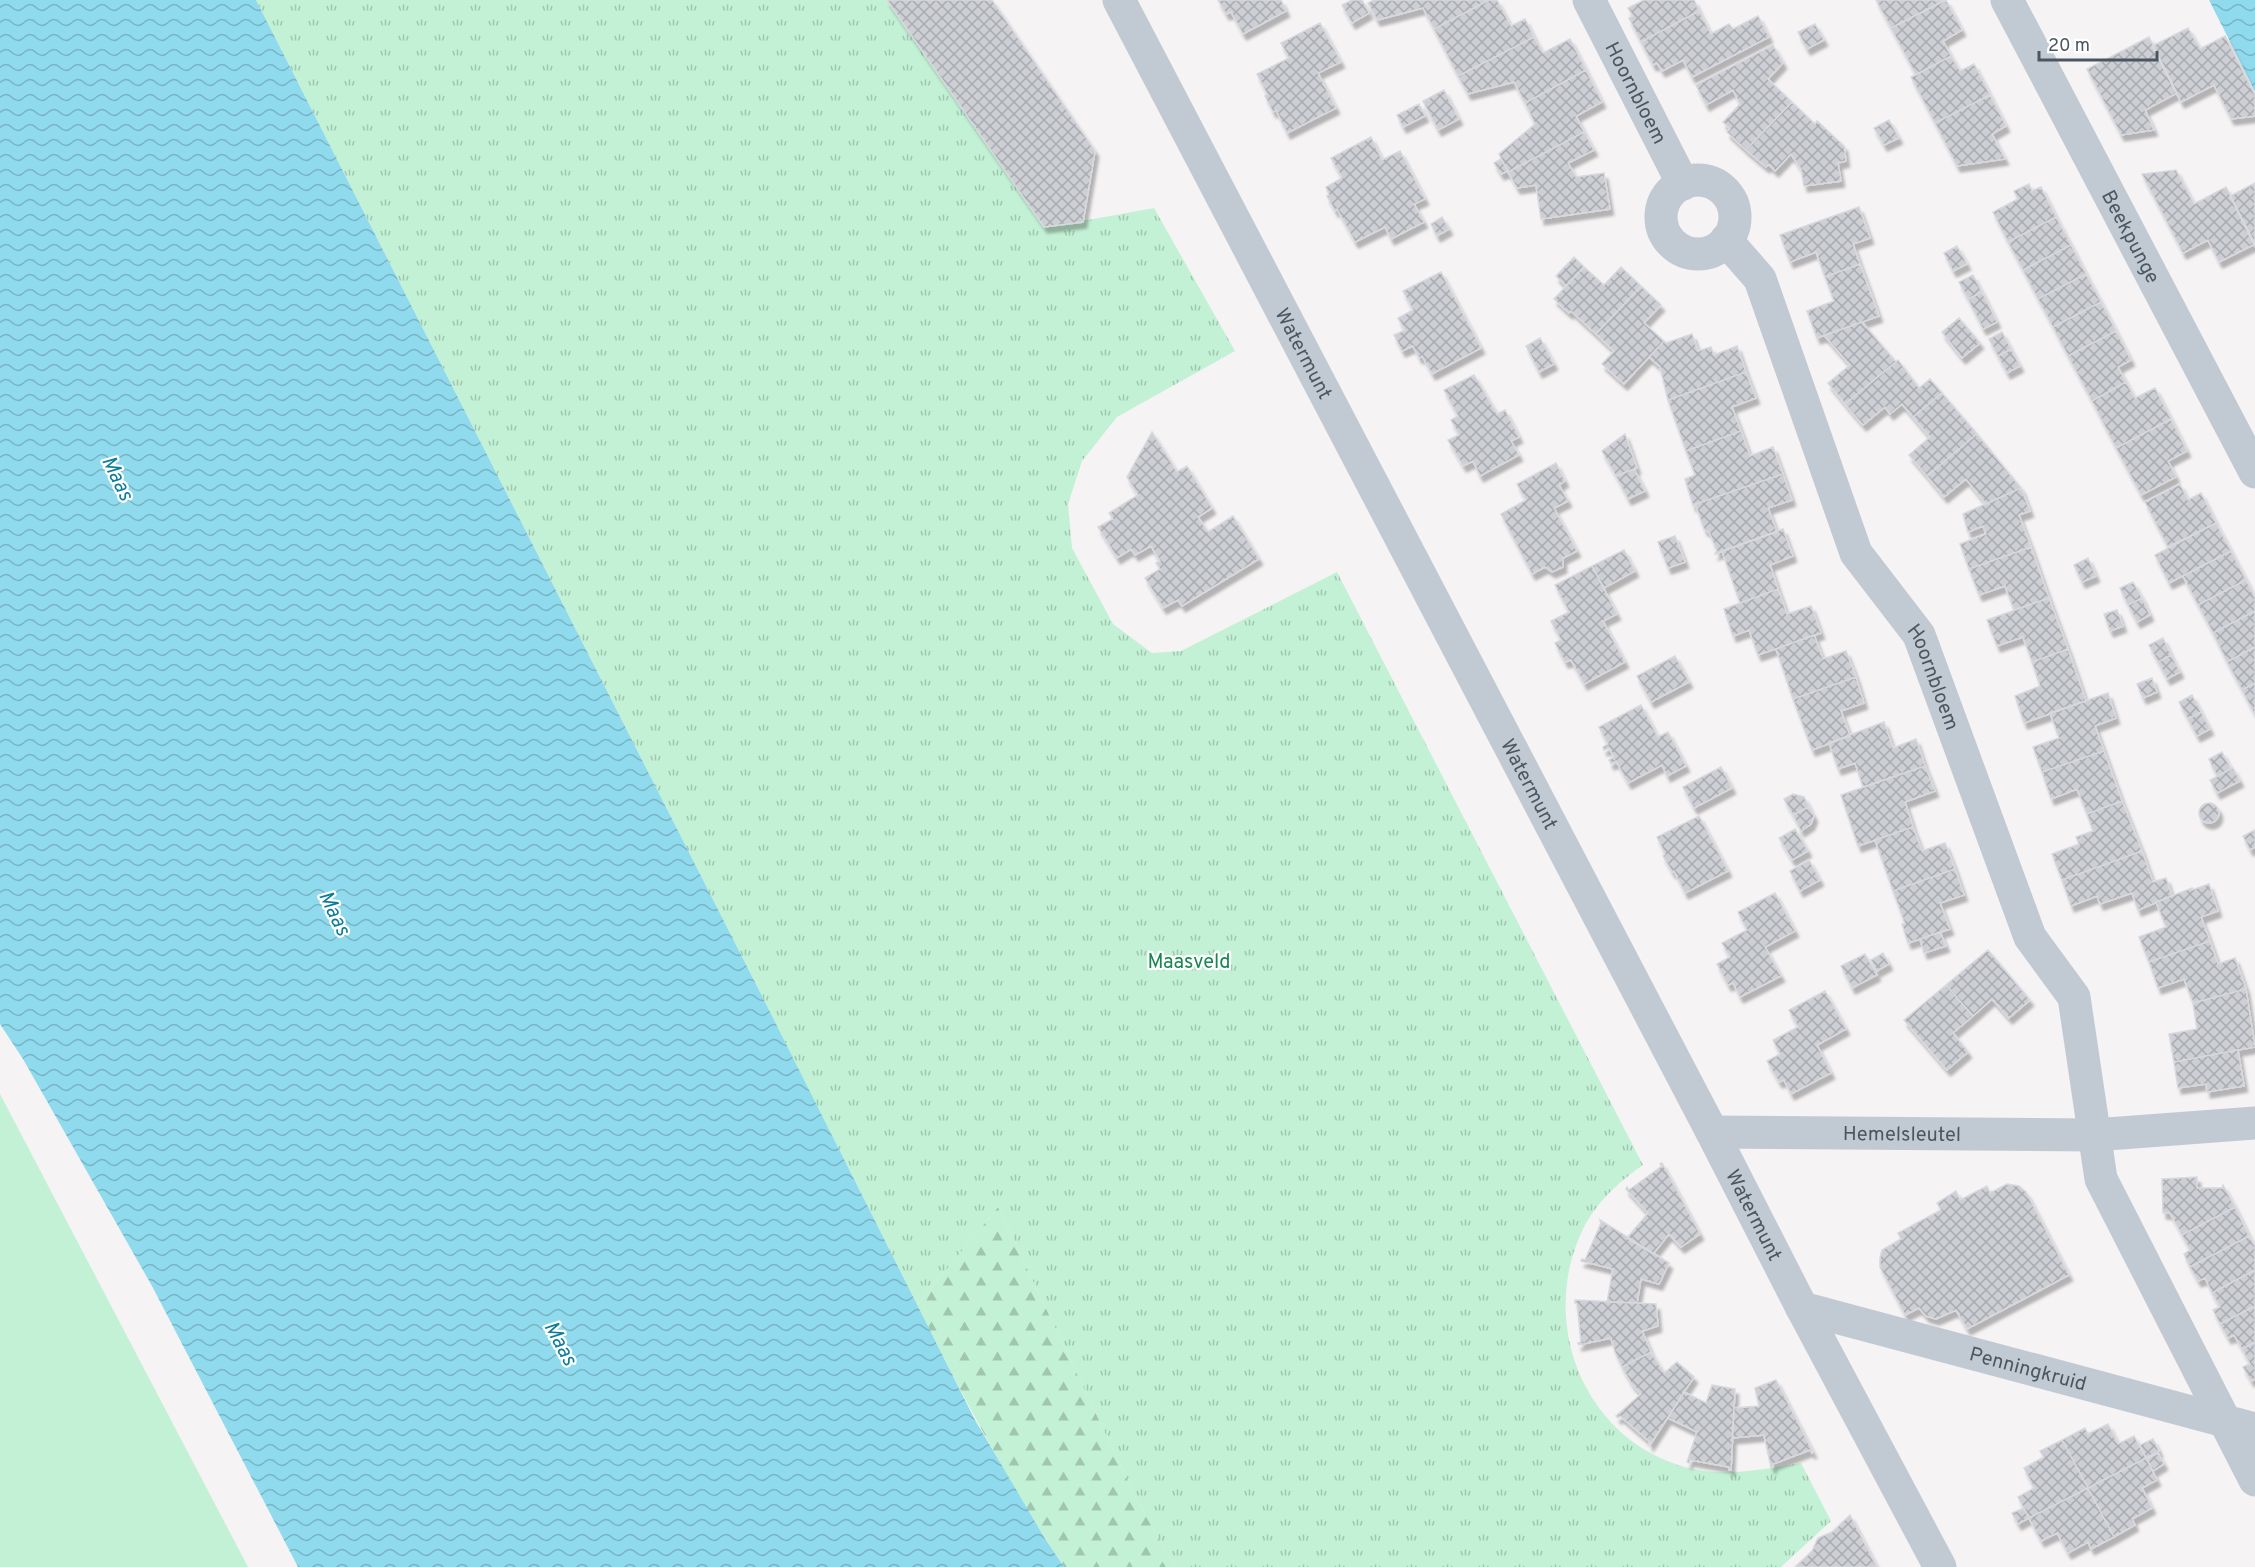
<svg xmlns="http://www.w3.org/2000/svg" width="2255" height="1567" font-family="Overpass,sans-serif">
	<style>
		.grass { fill: #c3f1d5 }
		.forest { fill: url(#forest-firs) }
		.park { fill: url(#park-tufts) }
		.water { fill: url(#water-waves) }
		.building { fill: url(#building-cross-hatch); stroke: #d7d9de; stroke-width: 1.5; filter: url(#shadow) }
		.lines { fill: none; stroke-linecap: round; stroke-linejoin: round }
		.minor { stroke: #c1cad2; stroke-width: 33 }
		.labels { text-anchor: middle; stroke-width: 4.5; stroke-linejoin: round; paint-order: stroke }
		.street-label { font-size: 20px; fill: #4a5661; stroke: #fff }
		.park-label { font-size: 20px; fill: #17864f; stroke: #fff }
		.water-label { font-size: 21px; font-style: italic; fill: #0c7c9b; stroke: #fff }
	</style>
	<defs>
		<pattern id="forest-firs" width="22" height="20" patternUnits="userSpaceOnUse" patternTransform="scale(1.5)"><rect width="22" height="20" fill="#c3f1d5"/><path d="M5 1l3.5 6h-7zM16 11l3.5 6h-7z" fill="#a0c6b0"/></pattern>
		<pattern id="park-tufts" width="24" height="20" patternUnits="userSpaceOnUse" patternTransform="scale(1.5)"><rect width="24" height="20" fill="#c3f1d5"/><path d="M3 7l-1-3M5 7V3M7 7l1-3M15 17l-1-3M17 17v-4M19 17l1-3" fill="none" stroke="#a0c6b0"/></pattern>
		<pattern id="water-waves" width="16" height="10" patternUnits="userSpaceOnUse" patternTransform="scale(1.5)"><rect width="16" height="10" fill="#90daee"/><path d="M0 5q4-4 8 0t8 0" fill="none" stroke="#78b4c4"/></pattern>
		<pattern id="building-cross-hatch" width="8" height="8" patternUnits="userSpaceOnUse" patternTransform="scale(1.5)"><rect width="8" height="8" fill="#cdcfd5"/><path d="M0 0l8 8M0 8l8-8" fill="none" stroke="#a8abb0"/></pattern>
		<filter id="shadow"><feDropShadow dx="3.5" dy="6" stdDeviation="1.5" flood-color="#0004"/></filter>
	</defs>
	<rect width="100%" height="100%" fill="#f5f3f3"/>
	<path class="grass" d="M0 1094 248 1567H0Z"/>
	<path class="forest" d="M998 1207 1137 1500 1175 1567H1064C1008 1484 962 1394 917 1305Z"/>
	<path class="park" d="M256 0H896L1055 226 1154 208 1235 351 1117 417 1082 461 1068 504 1072 548 1113 624 1152 653 1181 651 1337 572 1643 1165C1620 1181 1600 1199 1586 1223 1535 1319 1583 1444 1693 1469 1730 1477 1764 1469 1801 1463L1831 1521 1781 1567H1175L1137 1500 998 1207 917 1305 765 1002Z"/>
	<path class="water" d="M0 0H256L765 1002 975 1420 1044 1537 1064 1567H298L152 1286 23 1059 0 1024Z
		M2209 0H2255V91Z"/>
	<path class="building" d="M887 0H992L1095 151 1083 222 1044 227Z
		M1218 0H1281L1286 11 1243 34 1231 12 1226 14Z
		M1352 0H1362L1369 13 1352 23 1342 5Z
		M1374 0H1489L1434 29 1423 8 1377 20 1368 3Z
		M1489 0H1497L1511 26 1525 19 1534 37 1458 76 1434 29Z
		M1644 0H1694L1699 11 1641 42 1629 18 1633 16 1628 8Z
		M1876 0H1945L1891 28Z
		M1946 0 1962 30 1943 41 1951 56 1916 75 1891 28Z
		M1699 11 1711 34 1729 24 1733 29 1758 16 1769 37 1692 77 1683 60 1662 71 1657 63 1653 65 1641 42Z
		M1320 23 1341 62 1318 73 1336 108 1287 133 1276 110 1273 112 1265 96 1267 94 1257 74 1289 58 1281 43Z
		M1815 24 1824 40 1807 49 1798 32Z
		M2188 28 2200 49 2225 36 2255 95V116L2231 119 2214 85 2181 102 2152 46Z
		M1534 37 1543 53 1570 39 1586 70 1525 103 1514 82 1468 94 1458 76Z
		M2149 37 2177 93 2145 110 2154 130 2121 135 2087 69Z
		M1773 45 1783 63 1768 79 1792 102 1746 150 1727 132 1730 129 1723 122 1740 104 1733 90 1706 105 1696 85Z
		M1951 56 1960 71 1974 64 1990 95 1935 123 1911 77Z
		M1586 70 1602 102 1576 116 1584 132 1508 172 1499 154 1535 124 1525 103Z
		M1444 90 1459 119 1438 130 1423 101Z
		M1990 95 2006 126 1992 134 2005 159 1957 166 1935 123Z
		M1792 102 1815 124 1817 121 1844 146 1846 161 1838 163 1841 181 1804 186 1801 169 1791 154 1775 171 1768 164 1766 167 1746 150Z
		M1419 104 1425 116 1403 127 1397 115Z
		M1889 120 1899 138 1884 145 1874 128Z
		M1584 132 1594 150 1568 163 1576 177 1604 173 1610 209 1541 219 1536 185 1517 188 1508 172Z
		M1371 137 1382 160 1400 151 1425 199 1414 204 1424 222 1391 239 1385 227 1355 242 1337 209 1335 211 1327 196 1329 195 1326 187 1342 178 1331 158Z
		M1501 159 1508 171 1501 174 1494 163Z
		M2176 170 2194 204 2226 187 2255 244 2219 262 2208 240 2183 253 2142 174Z
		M2255 183V247L2230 196Z
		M2029 184 2032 191 2041 187 2056 217 2008 242 1993 212 2018 199 2014 191Z
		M1859 207 1870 238 1853 244 1860 264 1825 277 1816 252 1790 262 1780 235Z
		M1442 217 1449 229 1437 236 1431 224Z
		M2056 217 2071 245 2023 270 2008 242Z
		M2071 245 2086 274 2038 299 2023 270Z
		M1957 246 1967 264 1953 271 1944 253Z
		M1574 257 1584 267 1566 286 1556 276Z
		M1860 264 1879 316 1817 338 1807 311 1834 301 1825 277Z
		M1584 267 1604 285 1621 267 1641 286 1596 334 1571 311 1569 313 1554 299Z
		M1441 272 1481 348 1432 374 1422 356 1419 358 1413 346 1402 351 1394 335 1405 330 1398 318 1413 310 1403 291Z
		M2086 274 2101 302 2053 327 2038 299Z
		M1973 275 1982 292 1968 299 1959 282Z
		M1641 286 1661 305 1644 323 1664 341 1624 384 1602 364 1614 351 1596 334Z
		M1982 292 1997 322 1983 329 1968 299Z
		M2101 302 2116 331 2068 356 2053 327Z
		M1959 318 1980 343 1962 358 1942 332Z
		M1862 322 1896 362 1845 404 1828 383 1850 365 1824 335Z
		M2116 331 2131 360 2118 367 2126 382 2092 401 2068 356Z
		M2002 332 2011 349 1998 356 1989 339Z
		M1692 334 1698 351 1711 347 1714 355 1737 346 1746 372 1668 400 1660 367 1649 357 1664 341 1666 343Z
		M1540 338 1554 364 1539 372 1526 346Z
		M2011 349 2020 366 2007 373 1998 356Z
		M1898 360 1919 388 1930 379 1942 393 1913 417 1902 404 1890 414 1885 407 1863 425 1845 404Z
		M1746 372 1756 398 1732 407 1741 431 1686 451 1668 400Z
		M1474 375 1497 414 1505 410 1519 437 1511 441 1519 455 1480 476 1473 461 1463 466 1448 440 1459 435 1451 420 1458 416 1444 390Z
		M2126 382 2135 398 2155 388 2171 419 2116 448 2092 401Z
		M1942 393 1977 434 1927 476 1909 455 1930 437 1913 417Z
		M2171 419 2187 451 2168 461 2176 477 2141 495 2116 448Z
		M1741 431 1750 456 1773 447 1783 474 1693 505 1685 479 1695 475 1686 451Z
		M1152 432 1177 472 1187 466 1212 508 1198 517 1208 532 1233 516 1259 559 1182 606 1178 600 1163 608 1145 578 1160 569 1156 563 1160 561 1151 546 1135 555 1131 549 1117 558 1098 527 1113 519 1109 513 1138 495 1127 477Z
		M1625 434 1637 468 1616 476 1602 451Z
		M1977 434 2021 488 1986 504 1966 479 1944 497 1927 476Z
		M1556 463 1565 481 1559 485 1568 501 1554 508 1577 551 1563 558V567L1552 572 1545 567 1532 574 1501 514 1526 500 1517 484Z
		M1634 469 1645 491 1628 499 1616 476Z
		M1783 474 1792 500 1768 508 1777 532 1715 554 1717 551 1709 532 1704 529 1696 506 1693 505Z
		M2180 484 2188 500 2201 493 2216 523 2168 547 2145 502Z
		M2021 488 2030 511 2019 515 2031 547 1969 569 1960 544 1986 534 1983 526 1968 532 1963 514Z
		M2216 523 2231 551 2169 583 2155 555Z
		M1783 529 1793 556 1770 565 1778 589 1740 603 1722 551Z
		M1675 536 1685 562 1668 568 1658 542Z
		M2031 547 2049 598 2014 610 2005 586 1979 595 1969 569Z
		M1624 550 1635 571 1604 588 1592 566Z
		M2231 551 2246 580 2198 605 2183 576Z
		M2088 558 2096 576 2082 582 2074 565Z
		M1592 566 1617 614 1603 621 1625 662 1584 684 1571 660 1565 662 1555 643 1561 640 1551 621 1569 612 1555 585Z
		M2246 580 2255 598V611L2213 633 2198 605Z
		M2133 582 2142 598 2128 605 2120 588Z
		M1778 589 1787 614 1811 606 1821 633 1758 655 1749 630 1733 636 1724 609Z
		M2049 598 2068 649 2032 662 2023 637 1997 646 1987 620Z
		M2142 598 2150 615 2137 622 2128 605Z
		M2117 610 2123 626 2110 631 2104 614Z
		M2255 611V647L2227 662 2213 633Z
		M1814 635 1823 659 1846 651 1856 677 1793 699 1776 649Z
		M2163 638 2171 655 2158 662 2149 645Z
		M2255 647V683L2242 690 2227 662Z
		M2068 649 2086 701 2024 723 2015 696 2040 686 2032 662Z
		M2171 655 2180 672 2167 679 2158 662Z
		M1675 656 1689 682 1651 702 1637 676Z
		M1856 677 1864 703 1841 711 1850 736 1812 750 1793 699Z
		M2152 678 2157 692 2143 698 2137 684Z
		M2255 683V715L2242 690Z
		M2108 693 2116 718 2095 726 2104 751 2042 772 2033 747 2059 738 2050 713Z
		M2192 695 2201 712 2188 719 2179 702Z
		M1641 705 1658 737 1668 732 1686 766 1667 776 1662 765 1628 783 1616 761 1611 764 1609 760 1614 757 1609 748 1604 750 1603 747 1608 744 1599 727Z
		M2201 712 2210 729 2197 736 2188 719Z
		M1884 722 1893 748 1916 739 1925 766 1863 787 1855 763 1838 769 1829 743Z
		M2104 751 2122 801 2087 814 2077 789 2051 799 2042 772Z
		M2222 752 2231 769 2217 776 2209 759Z
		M1925 766 1935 791 1905 802 1913 827 1858 846 1841 795Z
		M1721 767 1732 788 1694 808 1683 787Z
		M2233 768 2240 781 2217 793 2210 780Z
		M1793 794 1804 797 1809 807 1793 815 1784 799Z
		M2122 801 2142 851 2062 880 2052 854 2079 844 2076 837 2093 831 2087 814Z
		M2199 813a10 10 0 1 1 20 0a10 10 0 1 1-20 0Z
		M1809 807 1814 816 1811 824 1801 831 1793 815Z
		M1699 816 1728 871 1685 893 1674 871 1672 872 1663 856 1665 854 1657 837Z
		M1913 827 1922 851 1945 843 1955 869 1893 891 1875 840Z
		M1795 829 1808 851 1792 860 1779 838Z
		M2255 830V847L2250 850 2243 836Z
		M2142 851 2153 882 2166 878 2172 896 2138 910 2132 893 2100 904 2097 896 2071 906 2062 880Z
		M1809 860 1820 880 1800 891 1790 871Z
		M1955 869 1964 895 1940 903 1950 929 1908 943 1902 924H1905L1893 891Z
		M2209 884 2218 911 2201 917 2210 941 2149 962 2139 937 2166 927 2156 902 2192 888V890Z
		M1775 893 1795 931 1765 947 1781 976 1740 997 1733 983 1728 985 1717 964 1730 957 1722 943 1747 930 1738 912Z
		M1940 932 1946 946 1924 953 1920 939Z
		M2210 941 2218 964 2235 958 2246 989 2193 1003 2184 979 2158 988 2149 962Z
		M1988 950 2030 1000 2009 1018 1992 999 1973 1016 1946 985Z
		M1883 953 1889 964 1877 971 1871 960Z
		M1865 954 1877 975 1852 988 1841 966Z
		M1946 985 1973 1016 1953 1033 1968 1052 1947 1070 1904 1020Z
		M2246 989 2255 1047 2174 1062 2169 1034 2197 1029 2193 1003Z
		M1825 991 1846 1029 1817 1045 1831 1073 1791 1094 1784 1080 1779 1082 1767 1061 1780 1054 1773 1040 1798 1027 1789 1010Z
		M2238 1050 2244 1086 2207 1092 2206 1084 2178 1088 2174 1062Z
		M1662 1163 1700 1234 1681 1247 1669 1234 1653 1254 1627 1238 1648 1213 1626 1189 1627 1187 1629 1190 1662 1166 1660 1164Z
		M2197 1177V1188H2222L2223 1185 2235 1207 2182 1235 2170 1213H2163L2162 1179Z
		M2007 1184 2019 1186 2026 1192 2069 1275 1967 1329 1956 1310 1936 1319 1926 1316 1919 1308 1905 1315 1880 1267V1258L1882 1250 1901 1239 1898 1233 1941 1210 1937 1203 1956 1191 1960 1200 1987 1186 1990 1193Z
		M2235 1207 2249 1236 2190 1267 2184 1254 2190 1250 2182 1235Z
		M1600 1220 1669 1263 1659 1284 1641 1279 1637 1303 1607 1302 1613 1269 1581 1261 1582 1259 1585 1260 1601 1223Z
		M2249 1236 2255 1246V1270L2212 1293 2205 1278 2198 1281 2190 1267Z
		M2255 1270V1306L2220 1324 2213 1310 2220 1307 2212 1293Z
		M1575 1300 1656 1304 1658 1326 1642 1331 1651 1352 1622 1367 1615 1352 1611 1338 1579 1345 1578 1343 1581 1342 1577 1303H1575Z
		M2255 1306V1342L2242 1349 2234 1335 2228 1338 2220 1324Z
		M2255 1342V1379L2251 1381 2243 1367 2250 1364 2242 1349Z
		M1651 1352 1664 1373 1677 1362 1694 1377 1650 1445 1649 1444 1650 1442 1620 1416 1618 1418 1616 1416 1641 1394 1631 1383 1622 1367Z
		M1776 1380 1813 1452 1812 1453 1810 1450 1773 1464V1467H1771L1764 1435 1732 1438 1734 1408 1759 1406 1755 1388Z
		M1712 1385 1735 1389 1731 1470H1729V1467L1690 1460 1689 1463 1687 1462 1697 1432 1668 1418 1684 1392 1706 1403Z
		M2108 1424 2118 1444 2134 1436 2146 1458 2088 1488 2062 1440 2085 1428 2088 1434Z
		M2153 1439 2159 1451 2146 1458 2140 1445Z
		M2062 1440 2088 1488 2029 1518 2018 1497 2034 1488 2024 1468 2044 1457 2040 1451Z
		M2158 1453 2164 1464 2153 1471 2147 1459Z
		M2146 1458 2157 1480 2142 1488 2152 1508 2132 1519 2135 1525 2114 1537 2088 1488Z
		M2088 1488 2114 1537 2091 1549 2088 1542 2068 1553 2057 1533 2041 1541 2029 1518Z
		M2024 1508 2029 1518 2018 1524 2012 1513Z
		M1850 1515 1877 1567H1795L1812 1551 1818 1538 1832 1532Z"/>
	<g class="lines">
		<g class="minor">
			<path id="s1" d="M1119 0 1712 1132 1802 1308 1940 1567"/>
			<path id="s2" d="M1589 0 1683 184"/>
			<path id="s3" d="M2007 0 2255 472"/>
			<circle cx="1698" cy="217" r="37"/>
			<path id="s4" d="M1726 240 1760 279 1856 553 1919 635 2030 937 2074 997 2101 1179 2255 1480"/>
			<path id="s5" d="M1712 1132 2094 1135 2255 1123"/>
			<path id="s6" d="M1802 1308 2255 1429"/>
		</g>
	</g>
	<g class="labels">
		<g class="street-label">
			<text dy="7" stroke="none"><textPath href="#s2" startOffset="104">Hoornbloem</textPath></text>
			<text dy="7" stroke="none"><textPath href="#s3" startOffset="267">Beekpunge</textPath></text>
			<text dy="7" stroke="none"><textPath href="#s1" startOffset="399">Watermunt</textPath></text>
			<text dy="7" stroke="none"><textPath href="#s4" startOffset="490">Hoornbloem</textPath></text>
			<text dy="7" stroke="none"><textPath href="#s1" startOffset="885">Watermunt</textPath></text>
			<text dy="7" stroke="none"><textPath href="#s5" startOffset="190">Hemelsleutel</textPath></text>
			<text dy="7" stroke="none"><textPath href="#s1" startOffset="1371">Watermunt</textPath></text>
			<text dy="7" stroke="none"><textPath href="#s6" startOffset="234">Penningkruid</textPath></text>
		</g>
		<g class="park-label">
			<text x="1189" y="968">Maasveld</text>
		</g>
		<g class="water-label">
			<text transform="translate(118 478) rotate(64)" y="7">Maas</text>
			<text transform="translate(335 913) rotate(64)" y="7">Maas</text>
			<text transform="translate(561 1343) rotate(62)" y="7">Maas</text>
		</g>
	</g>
	<path d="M2039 51v9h118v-9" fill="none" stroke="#4a5661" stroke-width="3"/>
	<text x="2048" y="51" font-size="18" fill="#4a5661" stroke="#ffffff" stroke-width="4.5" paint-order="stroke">20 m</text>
</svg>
